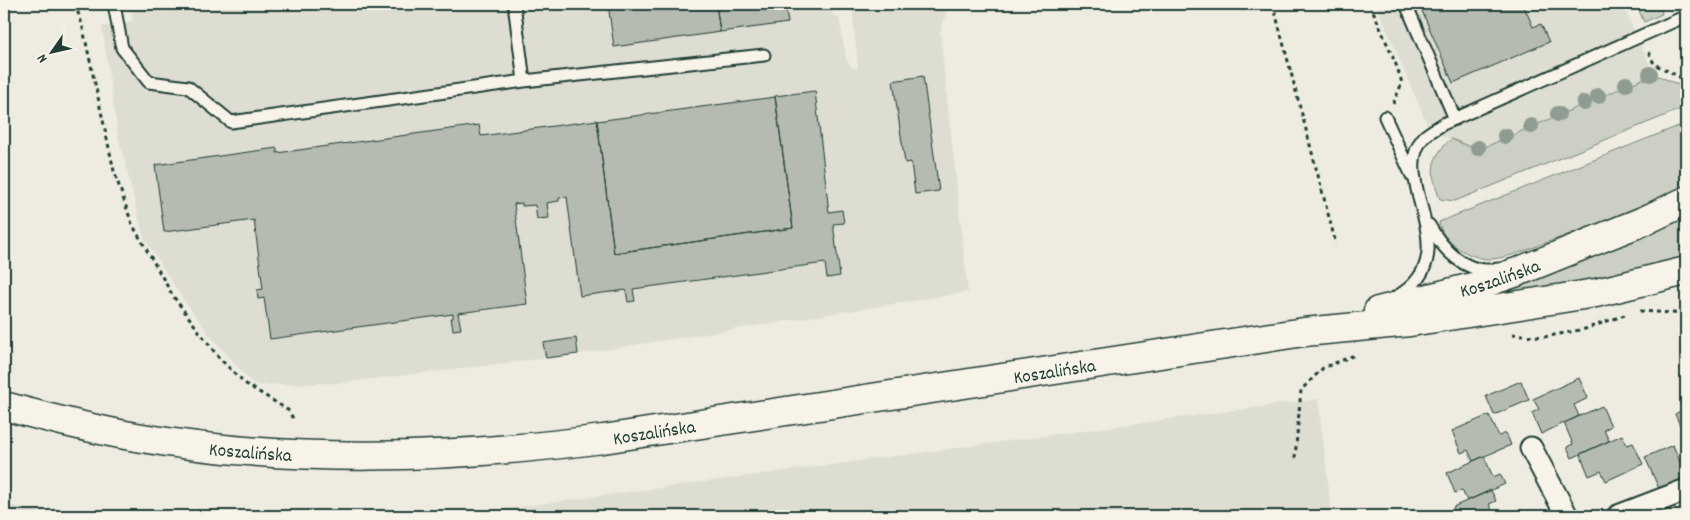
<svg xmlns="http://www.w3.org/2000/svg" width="1690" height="520" font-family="Dekko,sans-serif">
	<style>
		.built { fill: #ddddd2 }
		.green { fill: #cccfc4; stroke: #76867c }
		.building { fill: #b5bbb0; stroke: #1f3d34 }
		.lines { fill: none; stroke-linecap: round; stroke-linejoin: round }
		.lane-casing { stroke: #1f3d34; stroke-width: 15 }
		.street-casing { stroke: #1f3d34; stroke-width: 25 }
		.secondary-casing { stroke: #1f3d34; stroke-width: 31 }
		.path { stroke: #1f3d34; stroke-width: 3; stroke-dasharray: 4 4; stroke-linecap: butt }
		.lane { stroke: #f7f3e8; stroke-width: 11 }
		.street { stroke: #f7f3e8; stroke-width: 21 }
		.secondary { stroke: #f7f3e8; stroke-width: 28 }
		.tree { fill: #8f9c92 }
		.labels { text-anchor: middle; stroke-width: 4.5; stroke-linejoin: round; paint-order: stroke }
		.street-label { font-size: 19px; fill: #1f3d34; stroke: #f7f3e8 }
	</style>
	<rect width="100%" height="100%" fill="#eeece1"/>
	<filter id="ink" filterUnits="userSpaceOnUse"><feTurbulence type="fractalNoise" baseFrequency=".02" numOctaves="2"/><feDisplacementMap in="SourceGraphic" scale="10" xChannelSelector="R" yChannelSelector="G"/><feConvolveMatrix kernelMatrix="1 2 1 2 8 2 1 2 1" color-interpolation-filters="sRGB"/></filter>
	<g filter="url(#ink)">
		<path class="built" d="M131 4H831L833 17H839L846 59 851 66 858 69 852 4H949L940 32 968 292 566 356 338 383 257 385 250 381 209 334 180 295 144 238 118 136 102 27 132 21Z
			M1376 4H1622L1654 74 1478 150 1430 131Z
			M1318 399 1332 516H398L481 512Z
			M4 504 58 516H4Z"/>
		<path class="green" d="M1636 4H1660L1662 14 1644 22Z
			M1654 74 1686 88V107L1455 201 1440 199C1430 174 1429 158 1451 139L1478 150Z
			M1686 123V185C1640 207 1593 226 1545 243 1528 249 1509 258 1491 259 1472 260 1441 242 1439 222Z
			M1686 215V258L1615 278 1446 302Z"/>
		<path class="building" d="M608 4H716L720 32 614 47Z
			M716 4H785L788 23 720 32Z
			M1419 4H1523L1533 27 1541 24 1549 42 1453 83Z
			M923 76 939 191 915 194 911 162 905 163 893 81Z
			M815 91 829 212 842 210 844 223 833 224 840 276 827 278 825 263 633 289 635 301 628 302 626 290 580 296 567 197 559 198V201L547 203 549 218 537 219 535 205 522 206V203L514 204 527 304 458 313 461 329 453 330 451 318H453V314L270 339 264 298 258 299 257 290 263 289 254 220 164 232 155 165 277 148V153L479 125 481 136 597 120 614 253 793 228 775 96Z
			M775 97 793 228 614 253 597 121Z
			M576 338 578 354 546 358 543 343Z
			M1579 378 1588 398 1574 405 1579 416 1541 434 1532 413 1539 409 1533 399Z
			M1521 381 1529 400 1494 415 1486 396Z
			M1602 406 1611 426 1604 430 1609 441 1572 458 1567 447 1573 444 1564 423Z
			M1686 408V439L1675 414Z
			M1489 415 1499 436 1506 433 1511 445 1473 461 1468 450 1461 453 1452 431Z
			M1622 435 1627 445 1633 443 1643 464 1606 481 1601 471 1589 476 1580 454Z
			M1673 445 1686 477V481L1660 491 1645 457Z
			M1484 456 1493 477 1500 474 1505 484 1467 501 1462 490 1455 493 1447 473Z
			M1491 490 1496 501 1489 504 1495 516H1457L1453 507Z"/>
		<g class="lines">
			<defs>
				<path id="lane" d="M114 4 122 48 149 82 188 87 231 122 524 81 764 55
					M514 4 524 81
					M1406 4 1455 119
					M1385 117 1412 176
					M1429 225C1442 248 1466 276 1497 269
					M1396 297C1471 255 1386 179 1424 137 1429 132 1437 128 1443 124L1686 16"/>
				<path id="street" d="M1531 448 1567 516
					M1618 516 1686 490"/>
				<g id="secondary">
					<path id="s1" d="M1378 311 1476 286 1517 272 1646 220 1686 201"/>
					<path id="s2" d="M4 406C48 418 91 429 136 437 291 464 447 459 603 439L1304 332 1410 322 1596 293 1686 271"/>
				</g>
			</defs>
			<use href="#lane" class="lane-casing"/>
			<use href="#street" class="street-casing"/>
			<use href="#secondary" class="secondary-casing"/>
			<path class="path" d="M75 4 82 24 114 171 132 224 173 296 219 358 246 384 288 410 294 420
				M1273 4 1336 244
				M1370 4 1397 67 1402 83 1393 104
				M1649 52 1654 64 1686 80
				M1640 311 1686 314
				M1512 334 1544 337 1585 329 1625 315
				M1295 458 1301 390 1323 368 1355 355"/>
			<use href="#lane" class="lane"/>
			<use href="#street" class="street"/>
			<use href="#secondary" class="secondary"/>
		</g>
		<g class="tree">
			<circle cx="1650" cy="74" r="8"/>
			<circle cx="1626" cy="84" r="8"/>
			<circle cx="1598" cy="96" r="8"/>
			<circle cx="1584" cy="103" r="8"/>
			<circle cx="1558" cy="114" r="8"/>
			<circle cx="1531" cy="126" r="8"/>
			<circle cx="1505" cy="136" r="8"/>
			<circle cx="1478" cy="148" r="8"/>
		</g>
	</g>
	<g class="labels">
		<g class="street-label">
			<text dy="7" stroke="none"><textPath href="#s1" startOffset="126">Koszalińska</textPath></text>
			<text dy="7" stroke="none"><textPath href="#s2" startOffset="1061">Koszalińska</textPath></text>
			<text dy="7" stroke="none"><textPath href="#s2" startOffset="656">Koszalińska</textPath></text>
			<text dy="7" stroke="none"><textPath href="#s2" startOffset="251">Koszalińska</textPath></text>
		</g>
	</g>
	<rect width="1690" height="520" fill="none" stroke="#f7f3e8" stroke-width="20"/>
	<rect x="10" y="10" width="1670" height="500" fill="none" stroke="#1f3d34" stroke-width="2" filter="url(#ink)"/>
	<g transform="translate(52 52) rotate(236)" stroke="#f7f3e8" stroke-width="4" paint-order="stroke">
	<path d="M0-4L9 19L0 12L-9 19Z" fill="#1f3d34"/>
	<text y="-8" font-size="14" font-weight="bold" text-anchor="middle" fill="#1f3d34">N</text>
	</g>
</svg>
